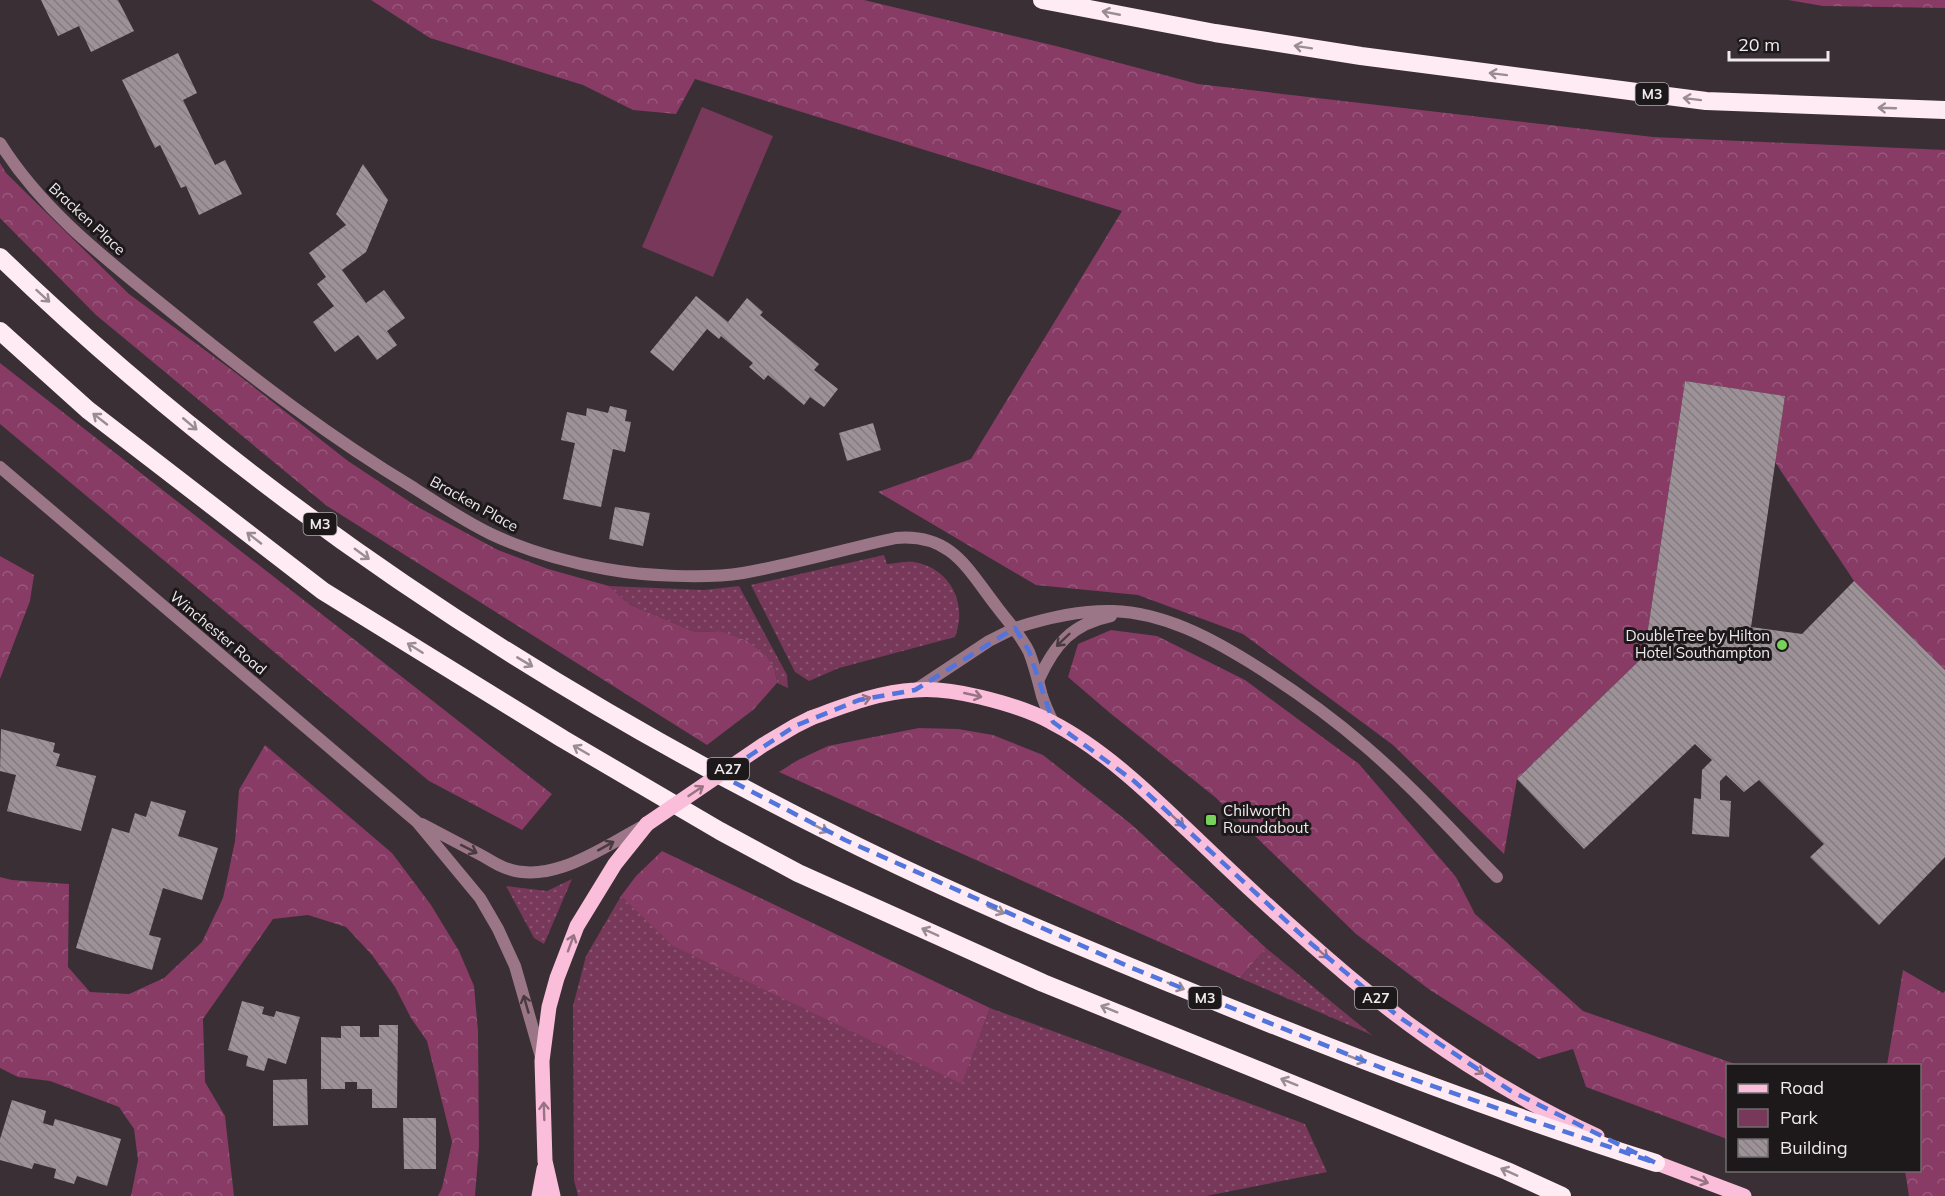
<svg xmlns="http://www.w3.org/2000/svg" width="1945" height="1196" font-family="Mulish,sans-serif">
	<style>
		.grass { fill: url(#grass-dots) }
		.forest { fill: url(#forest-crowns) }
		.park { fill: #77385a }
		.building { fill: url(#building-back-hatch) }
		.lines { fill: none; stroke-linecap: round; stroke-linejoin: round }
		.service { stroke: #9a7687; stroke-width: 12 }
		.minor { stroke: #9a7687; stroke-width: 12 }
		.tertiary { stroke: #9a7687; stroke-width: 12 }
		.primary { stroke: #fabdda; stroke-width: 15 }
		.motorway { stroke: #feebf4; stroke-width: 18 }
		.primary-bridge { stroke: #fabdda; stroke-width: 15 }
		.oneway { stroke: #998c92 }
		.oneway2 { stroke: #493a41 }
		.oneway3 { stroke: #977384 }
		.marked { fill: none; stroke: #5275dd; stroke-width: 4.5; stroke-dasharray: 12 8; stroke-linejoin: round }
		.poi-dot { fill: #77d259; stroke: #1d191b; stroke-width: 2 }
		.labels { text-anchor: middle; stroke-width: 6; stroke-linejoin: round; paint-order: stroke }
		.shield { fill: #1d191b; stroke: #b1abae; stroke-width: 1.5 }
		.shield-label { font-size: 14px; font-weight: bold; fill: #f0eaed }
		.street-label { font-size: 15px; fill: #f0eaed; stroke: #1d191b }
		.poi-label { font-size: 15px; fill: #f0eaed; stroke: #1d191b; text-anchor: end }
	</style>
	<defs>
		<pattern id="grass-dots" width="8" height="8" patternUnits="userSpaceOnUse" patternTransform="scale(1.5)"><rect width="8" height="8" fill="#77385a"/><path d="M2 2h.1M6 6h.1" fill="none" stroke="#8b5572" stroke-width="1.8" stroke-linecap="round"/></pattern>
		<pattern id="forest-crowns" width="20" height="18" patternUnits="userSpaceOnUse" patternTransform="scale(1.5)"><rect width="20" height="18" fill="#873b65"/><path d="M2 6a3 3 0 1 1 6 0M12 15a3 3 0 1 1 6 0" fill="none" stroke="#98587b"/></pattern>
		<pattern id="building-back-hatch" width="6" height="6" patternUnits="userSpaceOnUse" patternTransform="scale(1.5)"><rect width="6" height="6" fill="#9d9297"/><path d="M-1 5l2 2M0 0l6 6M5-1l2 2" fill="none" stroke="#847b7f"/></pattern>
	</defs>
	<rect width="100%" height="100%" fill="#392f34"/>
	<path class="grass" d="M884 555 887 564C897 563 909 560 919 563 953 572 967 606 955 637L839 668 809 681 795 672 751 585Z
		M609 586 704 590 739 586 787 675 788 688 777 683 775 670 720 631 695 632 629 604Z
		M572 879 544 944 534 938 506 886 547 891Z
		M621 896 674 946 962 1083 990 1008 1305 1124 1327 1172 1206 1196H578L574 1180 573 1006 586 956Z
		M1266 948 1372 1035 1240 978Z"/>
	<path class="forest" d="M371 0H864L1056 46 1198 84 1653 137 1945 150V670L1854 581 1775 462 1785 396 1685 381 1644 656 1517 779 1504 854 1393 745 1243 634 1138 595 1036 585 878 492 971 459 1122 211 695 79 676 114 633 110 583 85 430 38Z
		M1788 0H1945V8L1823 6Z
		M0 163 6 173 129 294 232 370 348 461 416 506 498 550 548 569 609 586 629 604 695 632 720 631 747 641 765 655 775 670 777 683 753 710 707 745 327 506 96 315 0 218Z
		M0 363 552 794 522 830 429 781 0 424Z
		M0 556 34 575 30 601 0 679Z
		M1111 630 1157 636 1245 680 1359 764 1456 877 1475 914 1583 1011 1738 1065 1728 1066 1727 1139 1586 1087 1573 1049 1539 1059 1430 990 1356 934 1215 797 1110 713 1068 677 1078 644Z
		M919 728 958 729 993 735 1043 755 1131 824 1266 948 1240 978 779 772 798 760 828 746Z
		M265 745 392 853 431 905 459 951 474 986 478 1031 479 1146 475 1196H438L442 1188 452 1142 427 1041 411 1018 395 987 372 955 346 927 308 915 273 919 203 1019 205 1082 225 1116 234 1196H131L138 1160 134 1129 119 1107 50 1081 18 1077 0 1068V877L12 880 69 884 68 967 90 992 129 994 164 978 202 942 223 898 235 841 239 790Z
		M662 851 990 1008 962 1084 673 946 621 896 636 876Z
		M1903 970 1943 993 1945 991V1196H1909L1905 1171 1920 1170V1066L1887 1065Z"/>
	<path class="park" d="M702 107 773 136 713 277 642 247Z"/>
	<path class="building" d="M41 0H118L134 31 91 52 79 26 58 36Z
		M178 53 197 93 183 100 215 165 225 160 242 194 199 215 186 186 181 188 160 145 155 148 122 80Z
		M363 164 388 200 366 252 342 270 366 303 384 290 405 318 387 331 397 345 377 360 358 335 335 352 313 322 334 306 317 284 326 277 309 253 346 225 336 214Z
		M696 296 728 322 747 298 763 312 760 315 819 364 814 370 838 389 824 407 810 397 804 405 768 375 764 380 749 367 753 363 721 336 719 339 707 329 673 371 650 352Z
		M1685 381 1785 396 1751 627 1802 634 1854 581 1945 670V857L1879 925 1810 857 1824 844 1759 780 1744 792 1726 775 1720 781V800L1731 801 1729 837 1692 834 1694 798 1701 799 1702 770 1712 760 1695 744 1584 849 1517 779 1644 656Z
		M610 406 627 410 625 421 631 422 625 452 613 449 601 507 563 499 575 443 561 440 567 412 586 416 587 408 608 413Z
		M873 423 881 450 847 461 839 433Z
		M615 507 650 513 643 546 609 539Z
		M1 729 55 743 53 752 60 754 56 766 96 776 81 831 7 811 16 775 0 771Z
		M151 801 186 811 178 836 218 848 202 900 163 888 149 935 161 938 152 970 76 948 112 828 129 833 135 813 146 817Z
		M242 1001 264 1007 262 1014 274 1017 276 1011 300 1017 286 1064 268 1058 264 1071 246 1066 248 1056 228 1050Z
		M379 1025H398L397 1108H372V1089H357V1082H345V1089H321V1037L341 1038V1026H360V1037H379Z
		M307 1079 308 1125 273 1126V1080Z
		M12 1100 46 1111 43 1123 53 1126 55 1119 121 1139 107 1186 77 1176 74 1184 54 1178 56 1169 34 1163 32 1169 0 1160V1139Z
		M403 1118H436V1169H404Z"/>
	<g class="lines">
		<path class="service" d="M1015 628C1046 618 1080 610 1113 611 1164 613 1209 637 1251 663 1291 688 1329 715 1365 746 1412 786 1454 833 1497 877
			M1039 679C1055 644 1072 624 1111 616"/>
		<path class="minor" d="M0 143C45 215 115 266 180 319 255 380 331 438 414 488 439 504 464 521 491 534 527 551 567 562 606 569 644 576 705 579 743 573 794 564 845 549 896 538 952 533 968 570 997 607 1008 622 1021 635 1029 652 1035 667 1038 681 1042 696 1045 705 1049 714 1053 722
			M915 690 989 641 1015 628"/>
		<path class="tertiary" d="M0 467 417 822 480 898 498 929 515 966 541 1057
			M422 824C441 834 460 844 479 854 487 858 495 864 503 867 550 887 603 847 643 826"/>
		<path class="primary" d="M811 718C844 706 878 692 915 690 936 688 959 692 980 697 1005 703 1029 710 1051 722 1112 753 1168 812 1218 859 1260 899 1303 938 1348 976 1421 1038 1509 1096 1597 1136
			M1646 1159 1744 1196
			M539 1196 544 1169
			M553 1196 545 1161 542 1061 549 1007 557 978 577 926 615 864 647 824"/>
		<path class="motorway" d="M1042 0 1215 33 1361 56 1706 101 1945 110
			M0 257C245 494 534 685 839 837 953 894 1071 943 1189 991 1343 1054 1498 1113 1656 1163
			M0 331 88 410 323 591 563 739 720 831 798 873 1043 983 1507 1171 1562 1196"/>
		<path class="primary-bridge" d="M647 824 763 745 795 726 811 718"/>
	</g>
	<defs><path id="oneway-shaft" d="M-6 0H5M1.5-3L5.5 0L1.5 3" fill="none" stroke-width="1.6" stroke-linecap="round" stroke-linejoin="round" transform="scale(1.5)"/></defs>
	<g class="oneway">
		<use href="#oneway-shaft" transform="translate(1111 13) rotate(-169)"/>
		<use href="#oneway-shaft" transform="translate(1303 47) rotate(-171)"/>
		<use href="#oneway-shaft" transform="translate(1498 74) rotate(-173)"/>
		<use href="#oneway-shaft" transform="translate(1692 99) rotate(-173)"/>
		<use href="#oneway-shaft" transform="translate(1887 108) rotate(-178)"/>
		<use href="#oneway-shaft" transform="translate(43 296) rotate(42)"/>
		<use href="#oneway-shaft" transform="translate(100 419) rotate(-142)"/>
		<use href="#oneway-shaft" transform="translate(190 424) rotate(40)"/>
		<use href="#oneway-shaft" transform="translate(254 538) rotate(-142)"/>
		<use href="#oneway-shaft" transform="translate(362 554) rotate(36)"/>
		<use href="#oneway-shaft" transform="translate(415 648) rotate(-148)"/>
		<use href="#oneway-shaft" transform="translate(525 662) rotate(31)"/>
		<use href="#oneway-shaft" transform="translate(581 750) rotate(-150)"/>
		<use href="#oneway-shaft" transform="translate(820 828) rotate(27)"/>
		<use href="#oneway-shaft" transform="translate(996 910) rotate(24)"/>
		<use href="#oneway-shaft" transform="translate(930 932) rotate(-156)"/>
		<use href="#oneway-shaft" transform="translate(1176 986) rotate(22)"/>
		<use href="#oneway-shaft" transform="translate(1109 1009) rotate(-158)"/>
		<use href="#oneway-shaft" transform="translate(1357 1059) rotate(21)"/>
		<use href="#oneway-shaft" transform="translate(1289 1082) rotate(-158)"/>
		<use href="#oneway-shaft" transform="translate(1509 1172) rotate(-156)"/>
	</g>
	<g class="oneway2">
		<use href="#oneway-shaft" transform="translate(1063 640) rotate(136)"/>
		<use href="#oneway-shaft" transform="translate(606 846) rotate(-29)"/>
		<use href="#oneway-shaft" transform="translate(469 849) rotate(27)"/>
		<use href="#oneway-shaft" transform="translate(526 1004) rotate(-106)"/>
	</g>
	<g class="oneway3">
		<use href="#oneway-shaft" transform="translate(973 695) rotate(13)"/>
		<use href="#oneway-shaft" transform="translate(862 700) rotate(-16)"/>
		<use href="#oneway-shaft" transform="translate(696 791) rotate(-34)"/>
		<use href="#oneway-shaft" transform="translate(1177 820) rotate(42)"/>
		<use href="#oneway-shaft" transform="translate(571 943) rotate(-70)"/>
		<use href="#oneway-shaft" transform="translate(1321 952) rotate(41)"/>
		<use href="#oneway-shaft" transform="translate(1476 1069) rotate(32)"/>
		<use href="#oneway-shaft" transform="translate(544 1111) rotate(-92)"/>
		<use href="#oneway-shaft" transform="translate(1700 1180) rotate(20)"/>
	</g>
	<path class="marked" d="M1015 628 1029 651 1053 722 1134 781 1308 941 1399 1017 1511 1091 1656 1163 1392 1072 1132 968 845 840 720 775 795 726 859 700 915 690Z"/>
	<g class="poi-dot">
		<circle cx="1782" cy="645" r="6"/>
		<rect x="1205" y="814" width="12" height="12" rx="3"/>
	</g>
	<g class="labels">
		<g class="shield">
			<rect x="1635.5" y="83" width="33" height="22" rx="4.5"/>
			<rect x="303.5" y="513" width="33" height="22" rx="4.5"/>
			<rect x="707" y="758" width="42" height="22" rx="4.5"/>
			<rect x="1188.5" y="987" width="33" height="22" rx="4.5"/>
			<rect x="1355" y="987" width="42" height="22" rx="4.5"/>
		</g>
		<g class="shield-label">
			<text x="1652" y="99">M3</text>
			<text x="320" y="529">M3</text>
			<text x="728" y="774">A27</text>
			<text x="1205" y="1003">M3</text>
			<text x="1376" y="1003">A27</text>
		</g>
		<g class="street-label">
			<text transform="translate(87 219) rotate(43)" y="5">Bracken Place</text>
			<text transform="translate(474 504) rotate(29)" y="5">Bracken Place</text>
			<text transform="translate(218 633) rotate(40)" y="5">Winchester Road</text>
		</g>
		<g class="poi-label">
			<text x="1770" y="641">DoubleTree by Hilton<tspan x="1770" dy="17">Hotel Southampton</tspan></text>
			<text x="1223" y="816" text-anchor="start">Chilworth<tspan x="1223" dy="17">Roundabout</tspan></text>
		</g>
	</g>
	<rect x="1726" y="1064" width="195" height="108" fill="#1d191b" stroke="#716d6f" stroke-width="1.5"/>
	<rect x="1738" y="1084" width="30" height="9" fill="#fabdda" stroke="#716d6f" stroke-width="1.5"/>
	<text x="1780" y="1094" font-size="18" fill="#f0eaed">Road</text>
	<rect x="1738" y="1109" width="30" height="18" fill="#77385a" stroke="#716d6f" stroke-width="1.5"/>
	<text x="1780" y="1124" font-size="18" fill="#f0eaed">Park</text>
	<rect x="1738" y="1139" width="30" height="18" fill="url(#building-back-hatch)" stroke="#716d6f" stroke-width="1.5"/>
	<text x="1780" y="1154" font-size="18" fill="#f0eaed">Building</text>
	<path d="M1729 51v9h99v-9" fill="none" stroke="#f0eaed" stroke-width="3"/>
	<text x="1738" y="51" font-size="18" fill="#f0eaed" stroke="#1d191b" stroke-width="4.5" paint-order="stroke">20 m</text>
</svg>
